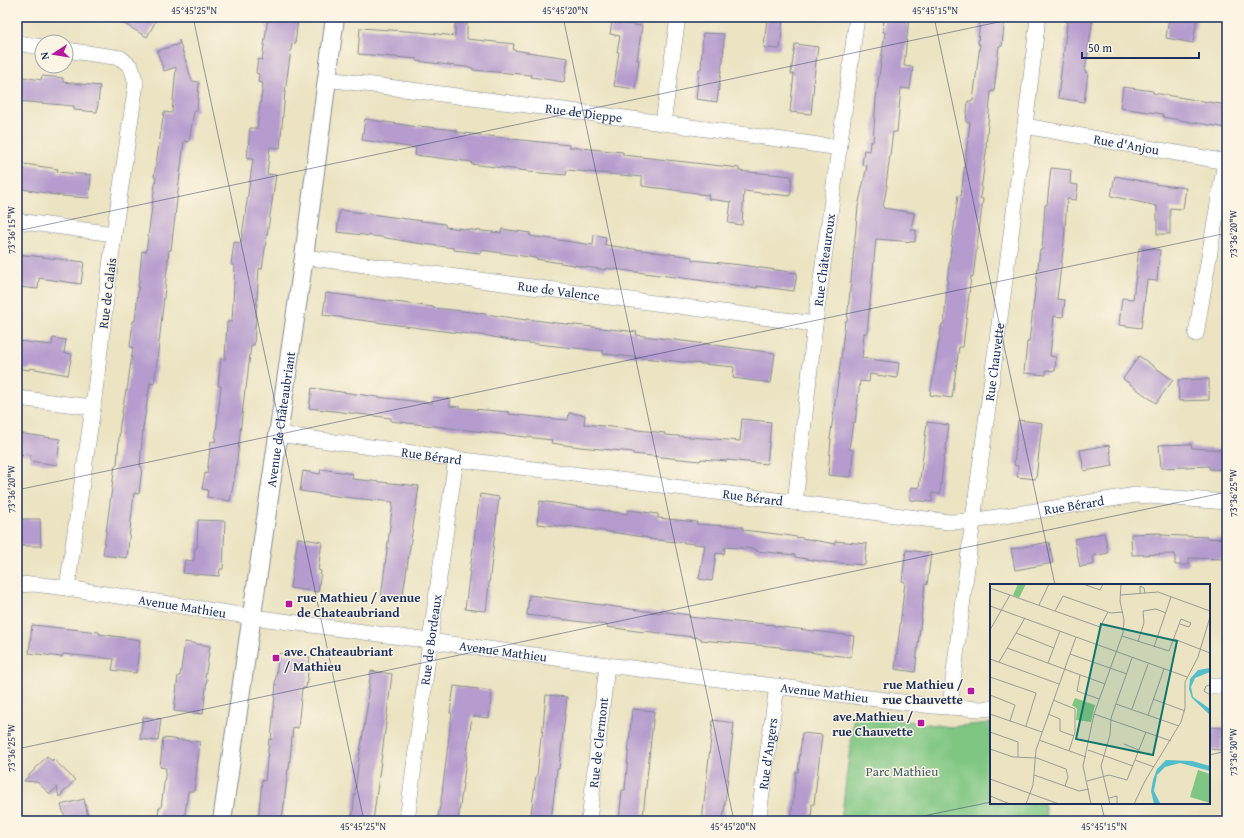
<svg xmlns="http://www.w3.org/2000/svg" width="1244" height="838" font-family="'Gentium Book Plus',serif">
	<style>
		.green { fill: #7fc682; stroke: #4d7a70 }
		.building { fill: #b69cce }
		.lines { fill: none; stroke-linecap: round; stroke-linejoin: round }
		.minor-casing { stroke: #838990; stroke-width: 16 }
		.tertiary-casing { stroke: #838990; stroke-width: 20 }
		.minor { stroke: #fff; stroke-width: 15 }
		.tertiary { stroke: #fff; stroke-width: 18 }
		.ticks { fill: none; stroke: #1b2f5e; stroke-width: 1; stroke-opacity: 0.45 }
		.poi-dot { fill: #b5179e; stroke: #fcf5e5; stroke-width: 1.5 }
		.labels { text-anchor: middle; stroke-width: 3; stroke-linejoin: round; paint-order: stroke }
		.street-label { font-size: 13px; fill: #1b2f5e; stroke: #fcf5e5 }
		.poi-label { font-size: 13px; font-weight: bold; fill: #1b2f5e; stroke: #fcf5e5; text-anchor: start }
		.park-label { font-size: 13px; fill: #395c69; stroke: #fcf5e5 }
		.inset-road { fill: none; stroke: #989b99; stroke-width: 1 }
		.view { fill: #0f766e; fill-opacity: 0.15; stroke: #0f766e; stroke-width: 2 }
		.inset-edge { fill: none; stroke: #1b2f5e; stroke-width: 2 }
		.neatline { fill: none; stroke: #1b2f5e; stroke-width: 1.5 }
		.ticks-label { font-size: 10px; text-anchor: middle; fill: #1b2f5e }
	</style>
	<rect width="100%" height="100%" fill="#fcf5e5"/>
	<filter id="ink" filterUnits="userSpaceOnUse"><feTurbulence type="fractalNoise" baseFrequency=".025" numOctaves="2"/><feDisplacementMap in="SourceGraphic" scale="8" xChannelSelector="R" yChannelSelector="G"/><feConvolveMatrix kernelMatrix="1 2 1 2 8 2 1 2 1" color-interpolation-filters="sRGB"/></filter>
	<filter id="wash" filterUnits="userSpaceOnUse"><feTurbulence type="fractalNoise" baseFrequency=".012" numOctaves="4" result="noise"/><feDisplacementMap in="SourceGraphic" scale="16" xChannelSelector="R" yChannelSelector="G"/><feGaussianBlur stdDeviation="0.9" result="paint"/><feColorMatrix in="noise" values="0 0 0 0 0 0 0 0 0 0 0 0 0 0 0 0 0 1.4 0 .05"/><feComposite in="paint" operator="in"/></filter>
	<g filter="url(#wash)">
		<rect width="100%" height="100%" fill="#ebe3c1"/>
		<path class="green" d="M854 714 950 727 991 723V803H1044L1047 821H841Z"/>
		<g id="blocks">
			<path class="building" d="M112 17H158L147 37Z
				M268 17H286L298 19 295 44 292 43 285 92 280 148 270 147 267 174 276 175 262 269 259 268 254 345H251L246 389H245L236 469 230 501 207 497 208 490 202 489 205 473 207 474 211 441 215 442 221 386H218L221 358 225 359 227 322H232L235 265H231L234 242 241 243 253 159H247L250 128H257L263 83 258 82 259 74 256 73 258 59 262 60Z
				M455 17H467V39L514 44 513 50 568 58 564 82 531 77 532 75 473 70V68L416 61 417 59 358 54 360 28 420 32 455 36Z
				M767 17H783L780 49 764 48Z
				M884 17H909L904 66 913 67 910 89 901 88 897 132H893L886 185H887L883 208 914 213 911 230H916L915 242 876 239 867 333H864L862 358 899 363 897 378 870 374 869 382 860 381 855 423 853 422 849 449 853 450 851 477 828 475 831 439H830L841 358 845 321H847L858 207 867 166 862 165 864 150 869 151 870 142H873L876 99 885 32H883Z
				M980 17H1005L1002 46H999L994 92 991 91 986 145H987L980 198 983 199 973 277 971 276 963 347H959L952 398 930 395 942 324H944L948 273 958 195 961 196 970 122H966L968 101H973L980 44H978Z
				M1068 17H1093L1085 72 1088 73 1084 102 1058 98Z
				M1169 17H1197L1193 43 1166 38Z
				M612 22 642 26 637 60H639L635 89 614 86 619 52H617L620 36 610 34Z
				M703 33 724 34 723 63H722L717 102 696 99 699 69H701Z
				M179 40 192 81 199 82 197 111H194L189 142 184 141 171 250H169L166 279 157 361 154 384 150 383 143 428 140 467H142L139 494 134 493 127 558 103 555 115 465H117L120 424 126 390 127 391 133 347H130L133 321H135L142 251 146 252 156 177H154L164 112 172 113 176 67 164 71 157 51 179 44Z
				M795 44 818 47 813 84H814L811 114 790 112 794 74H791Z
				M17 76 41 80 42 76 63 78V82L100 86 97 112 74 110V106L17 101Z
				M1123 87 1153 91V93L1227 105V128L1163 117V114L1120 108Z
				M365 119 418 127V126L456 130V132L512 139 569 145V147L623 152V155L739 168V171L792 176 790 196 744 191 742 225 728 223 731 202 708 199 709 195 698 194V193L642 186V177L567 170 566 175 528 172V171L471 164 472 162 415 155 416 148 362 140Z
				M17 163 58 169 57 172 91 175 89 198 63 196 17 188Z
				M1051 168 1071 170 1070 184 1078 185 1076 200 1067 199 1064 242 1057 299 1065 300 1063 317 1054 316 1050 356 1056 357 1055 371 1046 370V375L1024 373 1027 342H1029L1040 250H1042L1045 205H1047Z
				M1115 176 1161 185 1186 188 1183 209 1170 208V234H1157V206L1111 196Z
				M340 210 445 224V227L501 233 502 229 530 233V236L593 245 594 235 606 237 605 245 692 257V260L741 265 797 273 794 291 757 286V288L698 280 606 268 605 270 536 259V258L481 250 480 253 454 250V248L416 243 381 237 337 232Z
				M1139 248 1160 250 1157 281 1147 280 1141 328 1119 325 1122 298 1133 299Z
				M17 254 84 262 81 284 39 278 38 289 17 287Z
				M326 293 433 307V308L472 312 526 320 527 319 557 323 637 332 636 335 775 353 771 383 733 378 734 367 603 354V351L519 342 488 336 443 331 323 315Z
				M53 338 66 340 64 353 72 354 68 375 30 368 29 370 17 368V341L52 345Z
				M1139 356 1173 380 1156 403 1123 379Z
				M1209 379V400L1179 401 1178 380Z
				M312 388 385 398 432 403 433 397 450 399V406L460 407V408L509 412V414L555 419 568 420 569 413 585 415 584 424 665 433V435L740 441 742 419 771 422 767 464 727 460V461L701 459 700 461 633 454V452L580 447 551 443 552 440 391 421V418L309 408Z
				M1018 420 1042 423 1036 479 1017 477 1018 466 1014 465Z
				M927 422 949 425 945 455H944L940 494 932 493V502L910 500 911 487 919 488Z
				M17 433 60 439 57 465 30 461 31 455 17 454Z
				M1191 444 1192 448 1227 450V470L1209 469V466L1161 468 1159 445Z
				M1109 445 1113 466 1084 471 1080 450Z
				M321 469 353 474 352 479 419 486 402 601 381 598 393 502 343 497 300 491 303 471 320 474Z
				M480 494 499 497 486 611 465 609Z
				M540 501 627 514 628 510 658 514V518L697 522 696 524 743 527V530L785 535 835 544V541L867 544 865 565 825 562 795 557V555L756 551V549L725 547 724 554 716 553 712 581 699 579 705 545 649 539V538L625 534 567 526V527L537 524Z
				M20 519H40L41 546H20Z
				M198 520 225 521 223 569H220L219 576 183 573 185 560 194 561 195 548H197Z
				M1104 533 1108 553 1093 556 1094 564 1080 567 1074 539Z
				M1161 533V535L1207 537V538L1227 539V559L1189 558V565H1175V554L1132 555 1131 534Z
				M298 538 322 542 318 570 321 571 318 592 290 588Z
				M1049 542 1053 563 1015 570 1011 549Z
				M906 550 931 553 927 585 925 584 915 672 895 669 905 582 902 581Z
				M529 595 660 613 661 611 689 615V617L746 623V622L774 625V626L854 636 851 657 823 654 780 648V647L701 640V638L644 631V632L607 627V625L527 615Z
				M32 625 99 632V634L140 640 136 673 112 670 114 659 63 654 62 657 29 653Z
				M185 642 210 646 205 678 207 679 203 714 174 711 178 676H180Z
				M279 653 310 657 306 688H302L298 728 293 727 289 769H288L282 821H258L262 780 265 781 269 739 271 740 276 684H275Z
				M371 671 392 674 386 723 373 821H352L358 765 368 702 367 701Z
				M454 686 492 691 489 718 472 716 458 821H437L441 801 452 713H450Z
				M546 695 567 697 559 769H557L551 821H530L536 776H537L541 737H542Z
				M632 709 654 711 643 816H640V821H619L622 790H625Z
				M143 717 161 719 158 741 140 739Z
				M713 720 734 723 723 821H702Z
				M1209 727 1223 728 1221 750 1209 749Z
				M802 733 822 735 814 804H812L811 821H791L796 771 798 772Z
				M163 738 200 742 194 791H188L184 821H157L159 808H161L166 768 160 767Z
				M47 756 52 761 53 759 75 780 59 797 57 787 50 794 37 782 24 781Z
				M84 799 89 821H66L61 805Z"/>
		</g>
	</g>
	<g filter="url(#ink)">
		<use href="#blocks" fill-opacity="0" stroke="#838990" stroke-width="1"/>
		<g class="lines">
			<defs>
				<g id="minor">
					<path d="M17 43 42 47"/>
					<path d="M66 50 121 58 131 67 136 83 114 234 93 407 67 588"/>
					<path id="s1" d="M327 79 663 123 840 148"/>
					<path d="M663 123 678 17"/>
					<path id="s2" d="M1025 126 1227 162"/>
					<path d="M17 221 114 234"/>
					<path id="s3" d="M304 257 815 324"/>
					<path d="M1196 334 1225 162"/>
					<path d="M17 398 93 407"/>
					<path id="s4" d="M278 434 456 459 949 522 972 521 1136 495 1227 502"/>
					<path id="s5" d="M795 503 815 324 857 17"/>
					<path id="s6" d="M17 585 34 584 67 588 253 617 607 665 933 706 981 709 991 708"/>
					<path d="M1209 686H1227"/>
					<path id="s7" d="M950 707C976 477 1012 248 1038 17"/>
					<path id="s8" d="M407 821 430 641 456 459"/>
					<path id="s9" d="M589 821 607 665"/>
					<path id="s10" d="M758 821 777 686"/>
				</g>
				<g id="tertiary">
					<path id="s11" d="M222 821 304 257 335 17"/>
				</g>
			</defs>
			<use href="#minor" class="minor-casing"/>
			<use href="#tertiary" class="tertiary-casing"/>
			<use href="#minor" class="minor"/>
			<use href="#tertiary" class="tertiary"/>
		</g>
	</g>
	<path class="ticks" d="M193 17 364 821M563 17 734 821M934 17 1055 585M17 231 1022 17M17 490 1227 233M17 749 1227 492M1209 755 1227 751M1101 803 1105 821M899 821 991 802"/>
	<g class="poi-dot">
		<rect x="285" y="600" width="8" height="8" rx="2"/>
		<rect x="272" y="654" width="8" height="8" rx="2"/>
		<rect x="967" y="687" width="8" height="8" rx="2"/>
		<rect x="917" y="719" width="8" height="8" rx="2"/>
	</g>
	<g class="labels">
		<g class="street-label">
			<text dy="5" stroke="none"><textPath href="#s1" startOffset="259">Rue de Dieppe</textPath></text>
			<text dy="5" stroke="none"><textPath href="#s2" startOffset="103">Rue d'Anjou</textPath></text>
			<text dy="5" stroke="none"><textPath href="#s5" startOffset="245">Rue Châteauroux</textPath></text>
			<text dy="5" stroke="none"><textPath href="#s3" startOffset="257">Rue de Valence</textPath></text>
			<text transform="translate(107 293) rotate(-83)" y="5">Rue de Calais</text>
			<text dy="5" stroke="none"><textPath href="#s7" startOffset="348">Rue Chauvette</textPath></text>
			<text dy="5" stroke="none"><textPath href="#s11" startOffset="406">Avenue de Châteaubriant</textPath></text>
			<text dy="5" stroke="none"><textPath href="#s4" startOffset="155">Rue Bérard</textPath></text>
			<text dy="5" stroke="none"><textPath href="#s4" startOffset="479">Rue Bérard</textPath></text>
			<text dy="5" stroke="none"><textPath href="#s4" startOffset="803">Rue Bérard</textPath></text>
			<text dy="5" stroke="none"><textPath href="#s6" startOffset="167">Avenue Mathieu</textPath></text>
			<text dy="5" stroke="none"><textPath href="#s8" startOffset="183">Rue de Bordeaux</textPath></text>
			<text dy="5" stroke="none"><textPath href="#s6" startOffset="491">Avenue Mathieu</textPath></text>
			<text dy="5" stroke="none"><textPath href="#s6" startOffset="815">Avenue Mathieu</textPath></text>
			<text dy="5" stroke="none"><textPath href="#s9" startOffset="79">Rue de Clermont</textPath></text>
			<text dy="5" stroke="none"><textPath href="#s10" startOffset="68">Rue d'Angers</textPath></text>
		</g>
		<g class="poi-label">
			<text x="297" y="602">rue Mathieu / avenue<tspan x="297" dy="15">de Chateaubriand</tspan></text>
			<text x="284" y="656">ave. Chateaubriant<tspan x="284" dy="15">/ Mathieu</tspan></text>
			<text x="963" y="689" text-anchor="end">rue Mathieu /<tspan x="963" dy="15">rue Chauvette</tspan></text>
			<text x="913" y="721" text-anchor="end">ave.Mathieu /<tspan x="913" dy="15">rue Chauvette</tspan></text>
		</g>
		<g class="park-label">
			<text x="902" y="776">Parc Mathieu</text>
		</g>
	</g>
	<g transform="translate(990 584)">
		<rect width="220" height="220" fill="#ebe3c1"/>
		<path d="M28 0H36L29 14 23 11ZM85 114 105 121 101 138 86 136 87 125 82 121ZM208 186 220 190V219L200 213Z" fill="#7fc682"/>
		<path d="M220 84V88L205 94 201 103 203 113 220 125V131L202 114 199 105 200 95 208 86ZM176 176 202 177 220 182V187L190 179 175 183 167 191 164 207 170 219 174 220H164L161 207 163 196 167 185Z" fill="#52becc"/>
		<path class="inset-road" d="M93 0 110 6 113 0M0 4 110 43 118 28M150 10V2L154 4 155 9M130 11 168 8 220 27M49 21 59 0M0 22 197 93M65 27 73 12 121 29 133 28M0 46 20 11M26 49 64 64M132 52 179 67 191 35 201 39 199 43 190 40M184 55 220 69M148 57 154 39 153 27 166 25 176 29M164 63 181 13M17 64 115 100M80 70 137 90M0 75 69 100M9 78 35 34M58 79 70 47M90 91 87 107 109 115M0 93 46 109 36 142M220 101 216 102 214 107 220 111M0 111 25 121 20 137M163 115 195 127M63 116 85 125V148L79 167M126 120 189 142M142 125 158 80M0 130 52 148M58 130 70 135V147L84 152M104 130 181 157M158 131 174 85M0 148 28 158V173M49 156 96 173M134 160 149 166M0 165 23 173 47 174 76 185 78 193 75 202M98 166 143 182M145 176 164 183M44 191 89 207 99 205M0 195 69 220M97 197 119 191 137 196 156 148M0 212 20 220M119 214 127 212V220M36 220 43 201 46 166 86 53M101 220 93 182 104 130 133 49 134 36 130 17 131 0M120 220 111 182 120 151 121 134 142 74M144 220 155 197 191 138 195 124V98L208 73 220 33"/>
		<path class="view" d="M111 40 187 57 163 171 86 155Z"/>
		<rect width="220" height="220" class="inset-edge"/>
	</g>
	<rect width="1244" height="838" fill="none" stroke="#fcf5e5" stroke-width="44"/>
	<g transform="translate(54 54) rotate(258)"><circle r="19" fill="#fcf5e5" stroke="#a2a6af"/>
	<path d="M0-3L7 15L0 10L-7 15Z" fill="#b5179e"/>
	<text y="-6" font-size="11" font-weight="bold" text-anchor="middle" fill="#1b2f5e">N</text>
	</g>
	<path d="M1082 52v6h117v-6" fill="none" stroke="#1b2f5e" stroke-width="2"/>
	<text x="1088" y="52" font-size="12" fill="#1b2f5e" stroke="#fcf5e5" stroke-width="3" paint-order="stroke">50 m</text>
	<rect x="22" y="22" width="1200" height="794" class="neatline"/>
	<g class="ticks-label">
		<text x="194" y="14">45°45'25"N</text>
		<text x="565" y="14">45°45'20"N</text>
		<text x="935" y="14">45°45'15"N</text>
		<text transform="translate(11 230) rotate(-90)" y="4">73°36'15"W</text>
		<text transform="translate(1233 234) rotate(-90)" y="4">73°36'20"W</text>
		<text transform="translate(11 489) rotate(-90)" y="4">73°36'20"W</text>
		<text transform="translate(1233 493) rotate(-90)" y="4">73°36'25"W</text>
		<text transform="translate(11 748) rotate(-90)" y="4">73°36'25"W</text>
		<text transform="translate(1233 752) rotate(-90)" y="4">73°36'30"W</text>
		<text x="363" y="830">45°45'25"N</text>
		<text x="733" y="830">45°45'20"N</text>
		<text x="1104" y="830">45°45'15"N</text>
	</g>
</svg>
